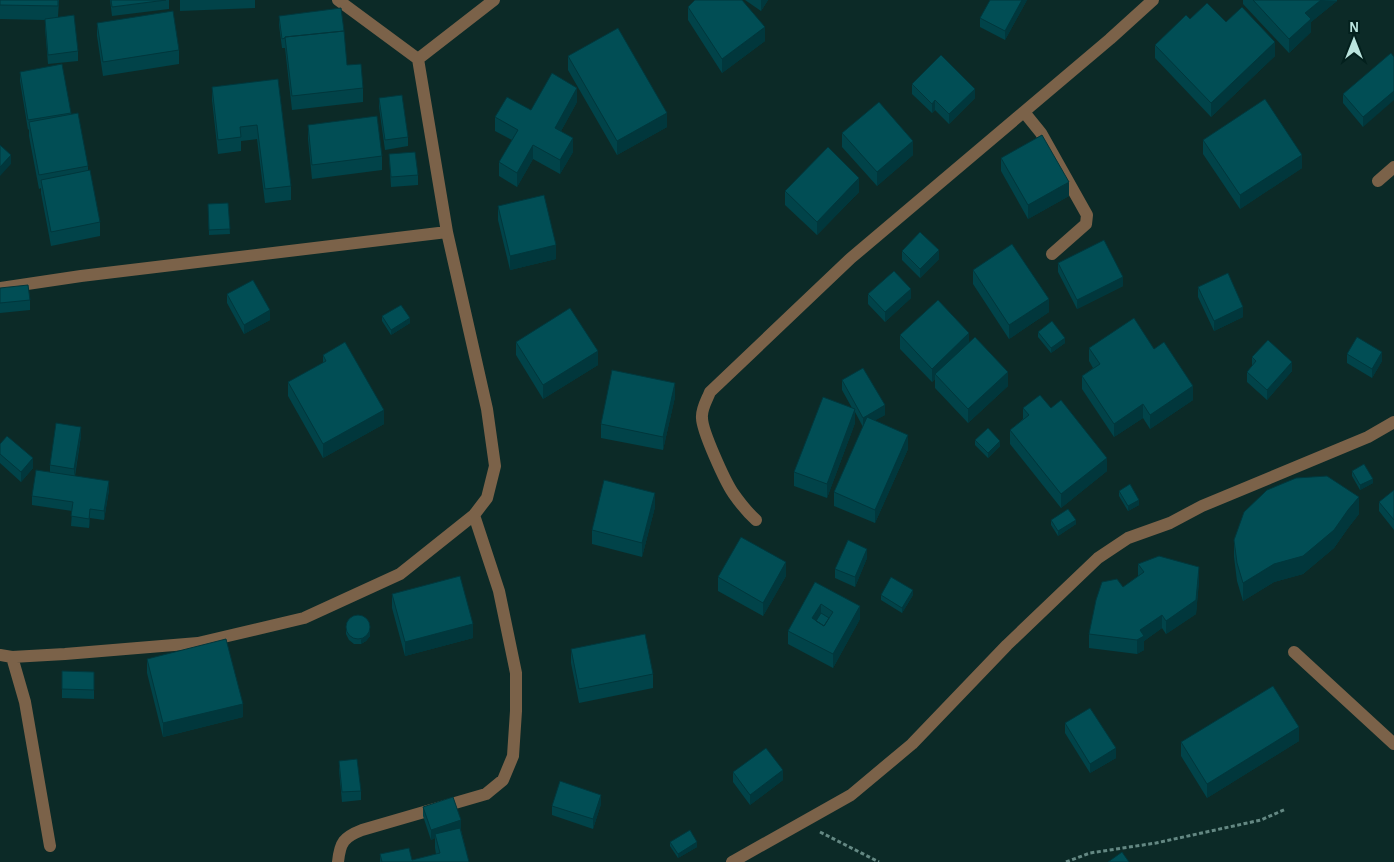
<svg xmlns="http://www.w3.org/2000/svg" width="1394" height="862" font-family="'Alegreya Sans',sans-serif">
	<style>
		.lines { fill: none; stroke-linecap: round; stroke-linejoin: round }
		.path { stroke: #648883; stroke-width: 3; stroke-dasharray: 4 2.5; stroke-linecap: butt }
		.minor { stroke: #7b6249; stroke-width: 12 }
		.wall { fill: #014349 }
		.shaded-wall { fill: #01373c }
		.building { fill: #014e55; stroke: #01373c; fill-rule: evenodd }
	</style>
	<rect width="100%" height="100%" fill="#0c2a27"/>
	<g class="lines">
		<path class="path" d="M820 832 879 862
			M1066 862 1090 853 1156 843 1261 820 1286 809"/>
		<path class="minor" d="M418 59 494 0
			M1024 112 1041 133 1087 215 1086 224 1052 254
			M1378 181 1394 167
			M0 288 81 276 447 232 418 59 338 0
			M756 520C747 512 740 503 733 493 725 481 702 431 702 418 701 409 707 400 710 392L851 258 1110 39 1153 0
			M1294 652 1394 744
			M0 655 12 657 65 654 198 643 304 618 400 574 474 515 487 498 495 466 487 409 447 232
			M12 657 25 702 50 846
			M338 862C340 842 344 837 362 830L486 794 503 780 513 756 516 711V673L499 591 474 515
			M732 862 851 795 912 744 1007 645 1098 558 1128 538 1170 523 1202 506 1368 437 1394 422"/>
	</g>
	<path class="wall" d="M0 0H59L58 17 78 51V61L48 64 45 28V20L0 19Z
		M110 0H169V9L112 16Z
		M180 0H255V8L180 11Z
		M745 0H768L761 11Z
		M1027 0 1005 40 980 27V18Z
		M1243 0H1337V1L1311 22V32L1289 53 1243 4Z
		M688 7 765 41 722 73 688 20Z
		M279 16 347 65 363 88V102L292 110 285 48H282L279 25Z
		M1190 19 1275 56 1211 117 1155 58V45Z
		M97 23 179 50V64L103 76 97 36Z
		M568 56 667 127 617 155 568 70Z
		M1394 57 1363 127 1343 103V94Z
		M20 72 71 113 88 166V170L100 222V236L51 246 41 193V188L39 189 29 136V129L28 130 20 81Z
		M278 79 291 186V200L265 203 257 139 241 141V151L218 154 212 100V87Z
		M912 84 975 98 949 124 935 110 932 113 912 94Z
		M379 98 408 137V146L385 150 379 107Z
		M577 102 561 131 573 152 560 174 533 159 517 187 499 176V162L512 140 495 131V117Z
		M308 125 382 156V170L312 179 308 139Z
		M842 133 913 155 877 186 842 147Z
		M1203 140 1302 168 1240 209 1203 154Z
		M389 154 418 175V185L391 187Z
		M1001 158 1069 196 1028 219 1001 171Z
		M785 191 859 192 817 235 785 205Z
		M228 203 230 234 209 235 208 204Z
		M498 206 556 259 510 270 498 220Z
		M902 251 939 259 920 278 902 260Z
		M1058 263 1123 286 1077 309 1058 272Z
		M973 270 1049 312 1009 339 973 284Z
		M1198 287 1243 317 1214 331 1198 297Z
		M0 288 30 300V310L0 313Z
		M227 294 270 320 244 334 227 303Z
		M868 294 911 298 885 322 868 304Z
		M382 316 410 323 391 335 382 321Z
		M1038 332 1065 343 1051 353 1038 337Z
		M900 335 969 343 1008 386 968 423 935 388V379L932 382 900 349Z
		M516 342 598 365 543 399 516 355Z
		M1089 348 1154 349 1193 400 1150 429 1143 418 1114 437 1082 389V376L1093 368 1089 361Z
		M1347 354 1382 361 1372 378 1347 363Z
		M323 355 384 424 323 458 288 396V382L323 363Z
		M1252 357 1292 371 1267 400 1247 382V372L1252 366Z
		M842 380 885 415 875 420 908 449 875 523 834 506V492L863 427 855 412V423L827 498 794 486V472L852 408 842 390Z
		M675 397 663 450 601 438V424Z
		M1023 408H1051L1107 471 1061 508 1010 444V430L1023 419Z
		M81 436 75 476 109 490 104 520 90 518 89 528 71 526 72 511 32 505V496L50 472V465Z
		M975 440 1000 446 988 458 975 445Z
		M0 444 33 468 21 482 0 463Z
		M1352 471 1373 483 1360 490 1352 476Z
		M1394 490V530L1379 511V502Z
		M1119 491 1139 505 1128 511 1119 496Z
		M655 507 642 557 592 544V530Z
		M1359 514 1348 528 1334 548 1303 574 1274 582 1243 601 1237 581 1234 557V540Z
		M1051 520 1076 524 1058 536 1051 525Z
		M867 558 855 587 835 578V569Z
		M1138 564 1199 581 1196 614 1166 634 1162 628 1144 641V650L1137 654 1089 648V634L1123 587 1138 576Z
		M786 576 763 616 718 591V577Z
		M815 582 860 619 833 668 788 644V631Z
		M392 594 473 638 405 656 392 608Z
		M881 595H913L902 613 881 600Z
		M346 623 370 636 366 641 361 644H354L349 640 346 634Z
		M571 649 653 674V688L579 703 571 663Z
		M147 659 243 717 163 737 147 673Z
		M62 671 94 672V699L62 698Z
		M1065 723 1116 758 1090 773 1065 733Z
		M1299 741 1207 798 1181 756V742Z
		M339 761 361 791V800L342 802 339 770Z
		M733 772 783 780 750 805 733 782Z
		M601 804 593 829 552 815V806Z
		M423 807 461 830 469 862H380V854L412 860 436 854 435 848V838L431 840 423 816Z
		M670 842 697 847 678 858 670 846Z"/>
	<path class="shaded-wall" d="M761 0H768L761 11Z
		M1022 0H1027L1005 40V31Z
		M1321 0 1337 1 1311 22V32L1289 53V39L1305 13Z
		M765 27V41L722 73V59Z
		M1275 42V56L1211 117V103Z
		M577 88V102L555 142V128Z
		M975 89V98L949 124V114Z
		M1394 91V100L1363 127V117Z
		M935 100V110L932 113V104Z
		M667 113V127L617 155V141Z
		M573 138V152L560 174V160Z
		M913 141V155L877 186V172Z
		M533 145V159L517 187V173Z
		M11 155V164L0 176V167Z
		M1302 155V168L1240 209V195Z
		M859 178V192L817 235V222Z
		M1069 182V196L1028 219V205Z
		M556 245V259L510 270V256Z
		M939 250V259L920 278V269Z
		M1123 277V286L1077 309V300Z
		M911 289V298L885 322V312Z
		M1049 299V312L1009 339V325Z
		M1243 307V317L1214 331V321Z
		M270 310V320L244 334V325Z
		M410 318V323L391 335V330Z
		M969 333V347L935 374V379L932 382V369Z
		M1065 338V343L1051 353V348Z
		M598 351V365L543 399V385Z
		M1382 352V361L1372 378V369Z
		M1292 362V371L1267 400V390Z
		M1008 372V386L968 423V409Z
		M675 383V397L663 450V437Z
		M1193 386V400L1150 429V415Z
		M1143 404V418L1114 437V424Z
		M885 405V415L863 427V418Z
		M855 409V423L827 498V484Z
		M384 410V424L323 458V444Z
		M81 427V436L74 478V469Z
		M908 435V449L875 523V510Z
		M1000 441V446L988 458V453Z
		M33 458V468L21 482V472Z
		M1107 458V471L1061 508V494Z
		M1373 479V483L1360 490V485Z
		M109 481V490L104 520V511Z
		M655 493V507L642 557V543Z
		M1359 497V514L1348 528 1334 548 1303 574 1274 582 1243 601V583L1348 510Z
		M1139 500V505L1128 511V506Z
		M90 509V518L89 528V519Z
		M1076 520V524L1058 536V531Z
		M867 549V558L855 587V577Z
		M786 562V576L763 616V603Z
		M1199 567V581L1196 614 1166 634V621Z
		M913 590V595L902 613V608Z
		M821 604V618L815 629 812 618Z
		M860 606V619L833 668V654Z
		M1162 615V628L1144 641V650L1137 654V640L1140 630Z
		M473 624V638L405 656V642Z
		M370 625V636L366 641 361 644V640Z
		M243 704V717L163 737V723Z
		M1299 727V741L1207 798V784Z
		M1116 748V758L1090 773V764Z
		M783 770V780L750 805V795Z
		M601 795V804L593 829V819Z
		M461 820V830L436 838 435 834V838L431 840V830Z
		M697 842V847L678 858V854Z"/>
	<path class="building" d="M0 0H58V6L0 5Z
		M111 0H166L112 7Z
		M695 0H742L765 27 722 59 688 7Z
		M990 0H1022L1005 31 980 18Z
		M1253 0H1321L1305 13 1311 19 1289 39Z
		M1207 3 1226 22 1242 7 1275 42 1211 103 1155 45 1186 15 1190 19Z
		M341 8 344 31 285 37V38L282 39 279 16Z
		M173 11 179 50 103 62 97 23Z
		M74 15 78 51 48 55 45 19Z
		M618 28 667 113 617 141 568 56Z
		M344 31 347 65 361 64 363 88 292 96 285 37Z
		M1391 53 1394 57V91L1363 117 1343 94Z
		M941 55 975 89 949 114 935 100 932 104 912 84Z
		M62 64 71 113 28 120 20 72Z
		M552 73 577 88 555 128 573 138 560 160 533 145 517 173 499 162 518 130 495 117 507 97 531 110Z
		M278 79 291 186 265 189 257 125 240 127 241 137 218 140 212 87Z
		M402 95 408 137 385 140 379 98Z
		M1265 99 1302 155 1240 195 1203 140Z
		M879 102 913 141 877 172 842 133Z
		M78 113 88 166 39 175 29 122Z
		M377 116 382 156 312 165 308 125Z
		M1042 135 1069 182 1028 205 1001 158Z
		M0 145 11 155 0 167Z
		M828 147 859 178 817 222 785 191Z
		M415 152 418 175 391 177 389 154Z
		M90 170 100 222 51 232 41 180Z
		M544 195 556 245 510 256 498 206Z
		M228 203 230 229 209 230 208 204Z
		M920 232 939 250 920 269 902 251Z
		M1104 240 1123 277 1077 300 1058 263Z
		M1012 244 1049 299 1009 325 973 270Z
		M894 271 911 289 885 312 868 294Z
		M1228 273 1243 307 1214 321 1198 287Z
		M253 280 270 310 244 325 227 294Z
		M28 285 30 300 0 303V288Z
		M938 300 969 333 932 369 900 335Z
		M401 305 410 318 391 330 382 316Z
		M570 308 598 351 543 385 516 342Z
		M1134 318 1154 349 1164 342 1193 386 1150 415 1143 404 1114 424 1082 376 1100 364 1089 348Z
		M1052 321 1065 338 1051 348 1038 332Z
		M975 337 1008 372 968 409 935 374Z
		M1357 337 1382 352 1372 369 1347 354Z
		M1268 340 1292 362 1267 390 1247 372 1256 361 1252 357Z
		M345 342 384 410 323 444 288 382 326 361 323 355Z
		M863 368 885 405 863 418 842 380Z
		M612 370 675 383 663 437 601 424Z
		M1040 395 1051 408 1061 400 1107 458 1061 494 1010 430 1029 415 1023 408Z
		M823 397 855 409 827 484 794 472Z
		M867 417 908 435 875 510 834 492Z
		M56 423 81 427 74 469 50 465Z
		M988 428 1000 441 988 453 975 440Z
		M7 436 33 458 21 472 0 454V444Z
		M1364 464 1373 479 1360 485 1352 471Z
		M36 470 109 481 104 511 90 509 89 519 71 516 73 502 32 496Z
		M1327 476 1359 497 1348 510 1334 530 1303 556 1274 564 1243 583 1237 563 1234 540 1244 512 1267 490 1296 478Z
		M604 480 655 493 642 543 592 530Z
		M1130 484 1139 500 1128 506 1119 491Z
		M1394 490V520L1379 502Z
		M1068 509 1076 520 1058 531 1051 520Z
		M741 537 786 562 763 603 718 577Z
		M848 540 867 549 855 577 835 569Z
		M1159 556 1199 567 1196 600 1166 621 1162 615 1140 630 1144 636 1137 640 1089 634 1096 600 1102 582 1117 579 1123 587 1144 572 1138 564Z
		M460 576 473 624 405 642 392 594Z
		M891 577 913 590 902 608 881 595Z
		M815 582 860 606 833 654 788 631ZM821 604 833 612 824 626 812 618Z
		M821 613 829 618 824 626 816 621Z
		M346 627a12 12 0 1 1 24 0a12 12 0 1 1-24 0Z
		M645 634 653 674 579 689 571 649Z
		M226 639 243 704 163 723 147 659Z
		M62 671 94 672V690L62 689Z
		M1273 686 1299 727 1207 784 1181 742Z
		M1090 708 1116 748 1090 764 1065 723Z
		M766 748 783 770 750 795 733 772Z
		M357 759 361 791 342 792 339 761Z
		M560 781 601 795 593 819 552 806Z
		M453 797 461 820 431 830 423 807Z
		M460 828 469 862H382L380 854 409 848 412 860 440 853 435 834Z
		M690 830 697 842 678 854 670 842Z
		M1122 852 1129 862H1108Z"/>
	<g transform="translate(1354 40)" stroke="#03201d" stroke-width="4" paint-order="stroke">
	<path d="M0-4L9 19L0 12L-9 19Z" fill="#bae4de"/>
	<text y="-8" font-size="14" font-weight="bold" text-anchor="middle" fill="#bae4de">N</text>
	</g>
</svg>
